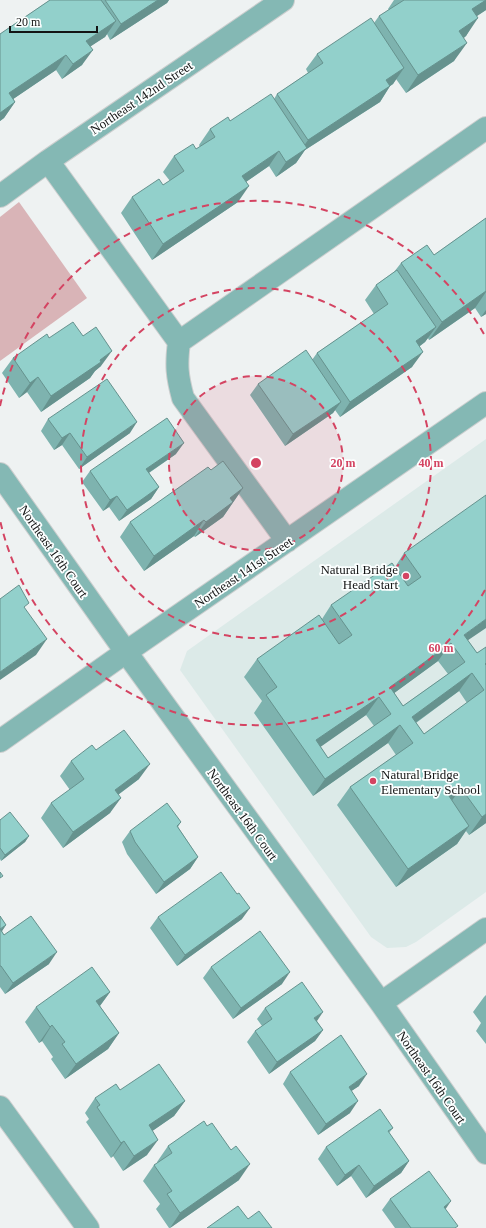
<svg xmlns="http://www.w3.org/2000/svg" width="486" height="1228" font-family="Georgia,serif">
	<style>
		.built { fill: #dceae8 }
		.green { fill: #d9b4b7 }
		.lines { fill: none; stroke-linecap: round; stroke-linejoin: round }
		.minor-casing { stroke: #cbcece; stroke-width: 24 }
		.minor { stroke: #84b8b4; stroke-width: 22 }
		.wall { fill: #7eb3af; fill-rule: evenodd }
		.shaded-wall { fill: #66928e }
		.building { fill: #92d0cb; stroke: #66928e; fill-rule: evenodd }
		.ring { fill: none; stroke: #d44462; stroke-width: 2; stroke-dasharray: 7 5 }
		.poi-dot { fill: #d44462; stroke: #fcffff; stroke-width: 1.5 }
		.labels { text-anchor: middle; stroke-width: 3.5; stroke-linejoin: round; paint-order: stroke }
		.street-label { font-size: 13px; fill: #131414; stroke: #fcffff }
		.poi-label { font-size: 13px; fill: #131414; stroke: #fcffff; text-anchor: end }
		.centre { fill: #d44462; stroke: #fcffff; stroke-width: 2 }
		.ring-label { font-size: 12px; text-anchor: middle; font-weight: bold; fill: #d44462; stroke: #fcffff; stroke-width: 3.5; stroke-linejoin: round; paint-order: stroke }
	</style>
	<rect width="100%" height="100%" fill="#eef2f2"/>
	<path class="built" d="M486 439V892L416 942 406 947 387 948 371 937 180 670 187 651Z"/>
	<path class="green" d="M19 202 87 298 0 361V217Z"/>
	<g class="lines">
		<defs>
			<path id="minor" d="M48 161 179 342
				M0 196 48 161 283 0
				M0 474 126 652 381 1003 486 1153
				M287 541 183 398C177 376 176 365 179 342L486 128
				M0 741 126 652 486 403
				M381 1003 486 929
				M0 1107 88 1228"/>
		</defs>
		<use href="#minor" class="minor-casing"/>
		<use href="#minor" class="minor"/>
	</g>
	<path class="wall" d="M50 0H169L167 3 110 40 107 34 105 37 90 46 82 65 62 79 56 70 13 99 15 102 4 118 0 121V34Z
		M394 0H486V10L477 16 466 36 464 38 454 61 406 93 396 79 393 84 390 86 380 102 305 150 296 163 276 177 269 166 246 182 238 202 152 260 121 213 132 197 163 185 170 181 163 172 174 156 196 149 200 147 199 145 210 129 230 121 274 99 277 94 308 73 306 69 317 54 374 23 379 16 389 10 388 9Z
		M486 218V314L481 317 475 308 429 340 428 338 425 342 420 346 412 367 340 417 335 410 333 413 285 446 250 395 258 384 312 360 317 353 374 314 365 300 376 285 394 272 401 263 434 255Z
		M83 336 101 366 95 371 90 378 41 412 27 392 19 398 2 373 13 358 49 338Z
		M48 419 130 433 79 469 62 445 54 450 41 431Z
		M176 454 149 473 159 487 151 499 119 521 109 507 103 511 82 482 90 471Z
		M211 470 243 488 223 517 195 537 194 536 144 571 120 537 130 522Z
		M404 553 477 653 486 647V823L469 835 466 831 457 844 396 887 337 805 350 787 396 755 388 743 313 796 254 713 262 701 244 677 257 659 322 619 331 605 395 567ZM438 661 448 674 403 706 394 693ZM459 691 467 703 424 734 416 723ZM366 715 374 726 328 758 320 746Z
		M96 750 139 779 118 795 110 813 63 848 41 818 51 803 70 790 60 776 71 761Z
		M0 820 29 836 25 842 1 861 0 859Z
		M181 822 178 827 198 857 190 869 156 894 127 854 122 842 130 831Z
		M0 916 6 925 2 931 4 935 49 964 5 994 0 987Z
		M158 917 242 919 177 966 150 928Z
		M211 967 282 984 233 1019 203 978Z
		M110 992 100 1006 119 1033 108 1049 65 1079 51 1059 53 1057 42 1041 39 1043 25 1022 36 1007Z
		M486 995V1044L476 1031 481 1023 473 1012 484 997Z
		M265 1008 317 1021 323 1030 315 1041 269 1074 247 1042 255 1031 262 1026 257 1019Z
		M290 1072 359 1086 351 1091 350 1113 318 1135 283 1084Z
		M120 1090 185 1101 174 1116 152 1131 147 1155 123 1171 113 1156 111 1158 86 1122 89 1119 85 1113 95 1098Z
		M393 1128 389 1133 409 1161 401 1173 366 1198 351 1176 337 1186 318 1159 326 1147Z
		M168 1146 239 1180 170 1228H169L156 1209 160 1204 143 1181 154 1165 158 1163 157 1162Z
		M390 1199 446 1210 456 1228H395L382 1210Z"/>
	<path class="shaded-wall" d="M158 0H169L167 3 110 40 121 24Z
		M486 0V10L460 27 472 9Z
		M478 18 466 36 447 49 459 31Z
		M116 21 105 37 76 56 86 41Z
		M467 43 454 61 406 93 418 75Z
		M93 50 82 65 62 79 73 64Z
		M66 55 56 70 0 108 9 93Z
		M404 68 393 84 376 96 386 80Z
		M390 86 380 102 305 150 296 163 276 177 286 162 299 153 308 140Z
		M15 102 4 118 0 121V113Z
		M279 151 269 166 231 192 242 176Z
		M249 186 238 202 152 260 163 244Z
		M486 291V292L475 308 429 340 442 322Z
		M486 310V314L481 317Z
		M436 327 425 342 405 357 416 341Z
		M112 351 101 366 95 371 90 378 41 412 51 396Z
		M423 352 412 367 340 417 350 402Z
		M38 377 27 392 19 398 30 383Z
		M341 402 333 413 285 446 293 434Z
		M137 422 130 433 79 469 87 457Z
		M70 433 62 445 54 450 62 438Z
		M184 443 176 454 138 480 146 469Z
		M159 487 151 499 119 521 127 510Z
		M243 488 223 517 195 537 206 522 230 498Z
		M117 496 109 507 103 511 110 500Z
		M204 520 194 536 144 571 154 556Z
		M486 619V628L455 649 464 635Z
		M47 639 36 655 0 680V672Z
		M451 643 438 661 382 702 390 687Z
		M472 673 459 691 404 731 412 717Z
		M379 697 366 715 309 755 316 740Z
		M400 725 388 743 313 796 325 779Z
		M150 764 139 779 104 805 115 790Z
		M461 788 448 806 449 796Z
		M121 798 110 813 63 848 73 832Z
		M486 814V823L469 835 482 817Z
		M469 826 457 844 396 887 408 869Z
		M29 836 25 842 1 861 5 855Z
		M198 857 190 869 156 894 164 882Z
		M250 908 242 919 177 966 185 955Z
		M6 925 0 934V930Z
		M57 952 49 964 5 994 13 983Z
		M290 972 282 984 233 1019 241 1008Z
		M110 992 99 1007 96 1001Z
		M323 1012 315 1024 314 1018Z
		M52 1025 42 1041 39 1043 50 1027Z
		M323 1030 315 1041 269 1074 277 1062Z
		M119 1033 108 1049 65 1079 76 1064Z
		M367 1074 359 1086 341 1098 349 1087Z
		M185 1101 174 1116 138 1141 149 1125Z
		M358 1101 350 1113 318 1135 326 1124Z
		M158 1140 147 1155 123 1171 134 1156Z
		M124 1141 113 1156 111 1158 121 1143Z
		M409 1161 401 1173 366 1198 374 1186Z
		M250 1164 239 1180 170 1228 180 1213Z
		M359 1165 351 1176 337 1186 345 1175Z
		M451 1201 443 1213 444 1207Z"/>
	<path class="building" d="M50 0H101L116 21 86 41 93 50 73 64 66 55 9 93 15 102 0 113V34Z
		M105 0H158L121 24Z
		M404 0H486L472 9 478 18 459 31 467 43 418 75 379 16Z
		M371 18 404 68 386 80 390 86 308 140 277 94 323 63 317 54Z
		M271 94 307 148 286 162 279 151 242 176 249 186 163 244 132 197 159 179 163 185 184 171 174 156 193 144 196 149 215 137 210 129 228 117 230 121Z
		M486 218V291L442 322 401 263 427 245 434 255Z
		M397 270 436 327 416 341 423 352 350 402 317 353 388 304 376 285Z
		M73 322 83 336 96 327 112 351 100 360 101 362 51 396 38 377 30 383 13 358 47 334 49 338Z
		M306 350 341 402 293 434 258 384Z
		M107 379 137 422 87 457 70 433 62 438 48 419Z
		M167 418 184 443 146 469 159 487 127 510 117 496 110 500 90 471Z
		M223 461 243 488 230 498 233 502 206 522 204 520 154 556 130 522 208 467 211 470Z
		M486 495V619L464 635 477 653 486 647V663L485 664 486 665V814L482 817 461 788 449 796 469 826 408 869 350 787 413 743 400 725 325 779 266 695 277 687 257 659 319 615 339 644 352 635 331 605 392 563 408 586 421 577 404 553ZM451 643 465 662 403 706 390 687ZM472 673 484 690 424 734 412 717ZM379 697 391 714 328 758 316 740Z
		M19 585 29 603 24 607 47 639 0 672V599Z
		M124 730 150 764 115 790 121 798 73 832 51 803 84 779 71 761 92 745 96 750Z
		M167 803 181 822 177 826 198 857 164 882 135 842 130 831Z
		M10 812 29 836 5 855 0 848V820Z
		M0 872 3 876 0 878Z
		M221 872 237 894 239 893 250 908 185 955 158 917Z
		M0 916 6 925 0 929 4 935 31 916 57 952 13 983 1 966H0Z
		M260 931 290 972 241 1008 211 967Z
		M92 967 110 992 96 1001 119 1033 76 1064 62 1044 65 1042 52 1025 50 1027 36 1007Z
		M302 982 323 1012 314 1018 323 1030 277 1062 255 1031 272 1019 265 1008Z
		M341 1035 367 1074 349 1087 358 1101 326 1124 290 1072Z
		M159 1064 185 1101 149 1125 158 1140 134 1156 124 1141 121 1143 97 1107 100 1105 95 1098 116 1084 120 1090Z
		M380 1109 393 1128 388 1131 409 1161 374 1186 359 1165 345 1175 326 1147Z
		M204 1121 207 1126 212 1123 231 1150 236 1146 250 1164 180 1213 167 1194 172 1191 154 1165 172 1153 168 1146Z
		M429 1171 451 1201 444 1207 458 1226 455 1228H411L390 1199Z
		M238 1206 248 1219 259 1211 272 1228H207Z"/>
	<circle cx="256" cy="463" r="87" fill="#d44462" fill-opacity=".12"/>
	<g class="ring">
		<circle cx="256" cy="463" r="87"/>
		<circle cx="256" cy="463" r="175"/>
		<path d="M485 590A262 262 0 0 1 0 520M0 406A262 262 0 0 1 485 336"/>
	</g>
	<g class="poi-dot">
		<circle cx="406" cy="576" r="4"/>
		<circle cx="373" cy="781" r="4"/>
	</g>
	<g class="labels">
		<g class="street-label">
			<text transform="translate(141 97) rotate(-34)" y="5">Northeast 142nd Street</text>
			<text transform="translate(54 551) rotate(55)" y="5">Northeast 16th Court</text>
			<text transform="translate(243 572) rotate(-34)" y="5">Northeast 141st Street</text>
			<text transform="translate(243 814) rotate(54)" y="5">Northeast 16th Court</text>
			<text transform="translate(432 1077) rotate(55)" y="5">Northeast 16th Court</text>
		</g>
		<g class="poi-label">
			<text x="398" y="574">Natural Bridge<tspan x="398" dy="15">Head Start</tspan></text>
			<text x="381" y="779" text-anchor="start">Natural Bridge<tspan x="381" dy="15">Elementary School</tspan></text>
		</g>
	</g>
	<circle cx="256" cy="463" r="6" class="centre"/>
	<g class="ring-label">
		<text x="343" y="467">20 m</text>
		<text x="431" y="467">40 m</text>
		<text x="441" y="652">60 m</text>
	</g>
	<path d="M10 26v6h87v-6" fill="none" stroke="#131414" stroke-width="2"/>
	<text x="16" y="26" font-size="12" fill="#131414" stroke="#fcffff" stroke-width="3" paint-order="stroke">20 m</text>
</svg>
